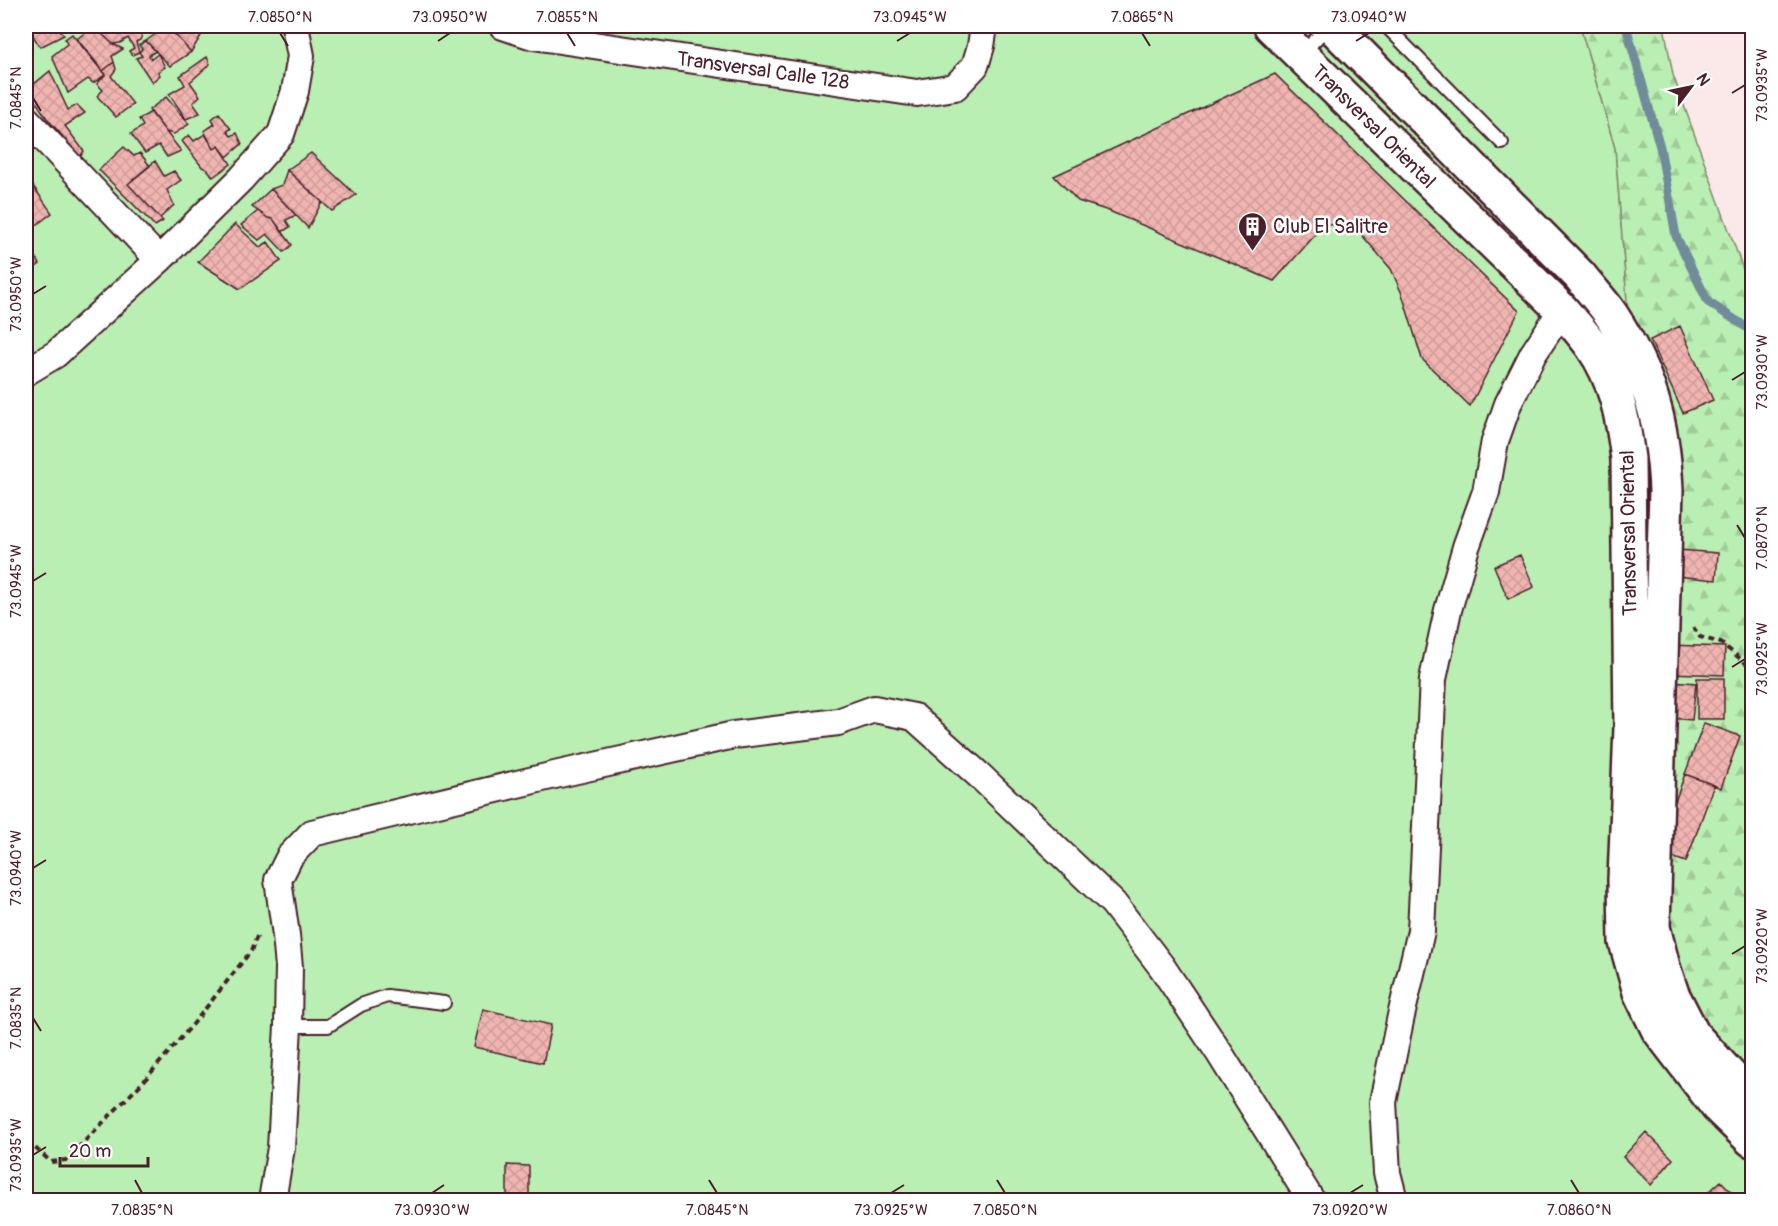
<svg xmlns="http://www.w3.org/2000/svg" width="1778" height="1226" font-family="Pangolin,sans-serif">
	<style>
		.green { fill: #b9efb2; stroke: #82876e; stroke-width: 1.5 }
		.forest { fill: url(#forest-firs); stroke: #82876e; stroke-width: 1.5 }
		.lines { fill: none; stroke-linecap: round; stroke-linejoin: round }
		.stream { stroke: #6f8c9a; stroke-width: 9 }
		.building { fill: url(#building-cross-hatch); stroke: #4a1f2b; stroke-width: 1.5 }
		.lane-casing { stroke: #4a1f2b; stroke-width: 16 }
		.street-casing { stroke: #4a1f2b; stroke-width: 30 }
		.secondary-casing { stroke: #4a1f2b; stroke-width: 38 }
		.path { stroke: #4a1f2b; stroke-width: 4; stroke-dasharray: 6 4.5; stroke-linecap: butt }
		.lane { stroke: #fff; stroke-width: 12 }
		.street { stroke: #fff; stroke-width: 26 }
		.secondary { stroke: #fff; stroke-width: 33 }
		.ticks { fill: none; stroke: #4a1f2b; stroke-width: 2 }
		.labels { text-anchor: middle; stroke-width: 5; stroke-linejoin: round; paint-order: stroke }
		.street-label { font-size: 20px; fill: #4a1f2b; stroke: #fff }
		.poi-label { font-size: 20px; fill: #4a1f2b; stroke: #fff; text-anchor: start }
		.neatline { fill: none; stroke: #4a1f2b; stroke-width: 2 }
		.ticks-label { font-size: 15px; text-anchor: middle; fill: #4a1f2b }
	</style>
	<defs>
		<pattern id="forest-firs" width="22" height="20" patternUnits="userSpaceOnUse" patternTransform="scale(1.5)"><rect width="22" height="20" fill="#b9efb2"/><path d="M5 1l3.5 6h-7zM16 11l3.5 6h-7z" fill="#a1cc99"/></pattern>
		<pattern id="building-cross-hatch" width="8" height="8" patternUnits="userSpaceOnUse" patternTransform="scale(1.5)"><rect width="8" height="8" fill="#f0b5b1"/><path d="M0 0l8 8M0 8l8-8" fill="none" stroke="#cf9b98"/></pattern>
	</defs>
	<rect width="100%" height="100%" fill="#fae9e8"/>
	<filter id="ink" filterUnits="userSpaceOnUse"><feTurbulence type="fractalNoise" baseFrequency=".0167" numOctaves="2"/><feDisplacementMap in="SourceGraphic" scale="12" xChannelSelector="R" yChannelSelector="G"/><feConvolveMatrix kernelMatrix="1 2 1 2 8 2 1 2 1" color-interpolation-filters="sRGB"/></filter>
	<g filter="url(#ink)">
		<path class="green" d="M26 26H1580L1615 148 1637 427 1752 1129V1200H26Z"/>
		<path class="forest" d="M1580 26H1664L1673 75 1752 294V1129L1665 1019 1637 427 1615 148Z"/>
		<g class="lines">
			<path class="stream" d="M1626 26 1660 147 1676 236 1708 302 1752 331"/>
		</g>
		<path class="building" d="M27 26H56L64 35 40 47Z
			M93 26H137L139 27 137 29 142 36 140 40 136 42 139 52 132 55 129 51 134 48 128 38 120 43 113 44Z
			M93 26 113 44 123 49 112 56 114 62 103 71 77 39Z
			M150 26H167L191 52 170 66 146 41 161 30 157 26 152 29Z
			M167 26H207L191 52Z
			M72 34 105 75 93 83 88 79 68 93 52 56 67 44 65 39Z
			M146 41 156 51 149 55 151 59 158 54 165 67 158 72 160 75 152 82 136 58 142 56 139 52 142 49 139 45Z
			M207 57 210 64 190 82 200 96 193 103 200 113 186 119 169 94 185 85 180 76Z
			M114 62 116 69 111 76 133 104 116 117 97 96 103 90 97 84 105 75 103 71Z
			M50 71 68 110 77 105 85 113 65 126 84 151 80 157 46 117 28 89Z
			M1275 74 1519 311 1470 406 1422 359 1402 294 1391 269 1361 234 1342 226 1325 224 1274 281 1109 211 1078 201 1054 176Z
			M166 97 189 124 174 134 166 132 149 110Z
			M151 112 166 132 181 151 167 157 159 145 145 153 131 134 143 126 139 119Z
			M219 113 231 129 227 131 231 136 237 133 242 144 227 157 219 146 214 149 204 131 215 124 212 119Z
			M205 134 214 149 219 146 231 164 213 177 208 170 202 167 182 141 189 135 194 141Z
			M124 147 134 156 140 153 150 166 128 184 163 221 155 226 99 170Z
			M311 153 356 195 332 211 287 170Z
			M155 161 164 176 174 171 181 180 167 190 174 205 160 218 128 184Z
			M287 170 322 202 308 228 271 189 282 185Z
			M26 176 52 213 35 226 26 213Z
			M271 189 296 215 286 220 290 227 282 232 273 219 268 218 252 207Z
			M258 211 268 218 273 219 292 245 284 252 267 234 259 240 241 225Z
			M235 224 260 247 268 242 281 261 240 289 198 262Z
			M26 243 40 264 26 274Z
			M1680 326 1713 400 1683 413 1650 340Z
			M1678 550 1718 553 1716 580 1676 576Z
			M1520 555 1534 587 1508 599 1494 566Z
			M1670 645 1725 647 1724 675 1669 673Z
			M1697 678H1724V719H1697Z
			M1672 681 1696 683 1692 720 1669 718Z
			M1704 723 1740 736 1721 788 1685 774Z
			M1685 774 1714 785 1686 862 1666 855 1672 839 1663 835Z
			M483 1009 551 1025 543 1063 474 1047Z
			M1646 1132 1673 1159 1651 1185 1623 1157Z
			M507 1165 529 1166V1200H507Z
			M1721 1181 1739 1200H1700Z"/>
		<g class="lines">
			<defs>
				<path id="lane" d="M826 26H828
					M1386 26 1502 143
					M1303 53 1328 26
					M288 1026H328L361 1005 387 996 444 1003"/>
				<path id="street" d="M503 26 533 36 917 93 955 87 975 66 981 46 984 26
					M26 119 159 260
					M26 372 56 354 159 260 241 179 281 134 295 91 301 56 295 26
					M272 1200 281 1148 288 1026 289 967 286 935 278 880 290 856 312 833 559 774 734 735 838 722 874 709 914 717 981 777 1113 903 1162 967 1220 1054 1311 1200
					M1394 1200 1387 1173 1383 1102 1401 1016 1421 931 1433 679 1448 610 1466 547 1486 492 1495 441 1508 404 1533 354 1562 310"/>
				<path id="secondary" d="M1271 26 1562 310C1572 322 1583 333 1592 346 1616 380 1623 418 1628 459L1631 727 1625 880 1626 942 1640 992 1658 1029 1717 1106 1752 1140
					M1332 26 1580 276C1590 289 1603 302 1612 316 1649 373 1663 422 1666 490L1653 927 1663 967 1672 994 1693 1035 1752 1100"/>
			</defs>
			<use href="#lane" class="lane-casing"/>
			<use href="#street" class="street-casing"/>
			<use href="#secondary" class="secondary-casing"/>
			<path class="path" d="M1693 627 1700 637 1721 643 1748 665
				M26 1148 33 1146 51 1162 66 1160 142 1083 194 1023 251 951 258 934"/>
			<use href="#lane" class="lane"/>
			<use href="#street" class="street"/>
			<use href="#secondary" class="secondary"/>
		</g>
	</g>
	<path class="ticks" d="M280 33 288 46M567 33 575 46M1142 33 1150 46M438 41 450 33M897 41 910 33M1356 41 1369 33M1732 93 1745 85M33 98 41 111M33 294 46 286M1732 380 1745 372M1737 525 1745 538M33 581 46 573M1732 667 1745 659M33 868 46 860M1732 954 1745 946M33 1018 41 1031M33 1155 46 1147M135 1180 142 1193M709 1180 717 1193M997 1180 1005 1193M1571 1180 1579 1193M432 1193 444 1185M891 1193 904 1185M1350 1193 1363 1185"/>
	<defs>
		<symbol id="building-pin" viewBox="-11 -11 22 30"><path d="M0 17L-7.5 6A9.5 9.5 0 1 1 7.5 6Z" fill="#4a1f2b" stroke="#fff"/><path d="M-4-6H4V6H1V3H-1V6H-4ZM-2.5-4.3h1.7v1.8h-1.7ZM.8-4.3h1.7v1.8H.8ZM-2.5-1h1.7V.8h-1.7ZM.8-1h1.7V.8H.8Z" fill="#fff"/></symbol>
	</defs>
	<g fill-rule="evenodd">
		<use href="#building-pin" x="1236" y="210" width="33" height="45"/>
	</g>
	<g class="labels">
		<g class="street-label">
			<text transform="translate(763 70) rotate(8)" y="7">Transversal Calle 128</text>
			<text transform="translate(1374 126) rotate(45)" y="7">Transversal Oriental</text>
			<text transform="translate(1628 533) rotate(-91)" y="7">Transversal Oriental</text>
		</g>
		<g class="poi-label">
			<text x="1273" y="233">Club El Salitre</text>
		</g>
	</g>
	<rect width="1778" height="1226" fill="none" stroke="#fff" stroke-width="66"/>
	<g transform="translate(1691 87) rotate(58)" stroke="#ffffff" stroke-width="4.5" paint-order="stroke">
	<path d="M0-4.5L10 22L0 15L-10 22Z" fill="#4a1f2b"/>
	<text y="-9" font-size="16" font-weight="bold" text-anchor="middle" fill="#4a1f2b">N</text>
	</g>
	<path d="M60 1157v9h88v-9" fill="none" stroke="#4a1f2b" stroke-width="3"/>
	<text x="69" y="1157" font-size="18" fill="#4a1f2b" stroke="#ffffff" stroke-width="4.5" paint-order="stroke">20 m</text>
	<rect x="33" y="33" width="1712" height="1160" class="neatline"/>
	<g class="ticks-label">
		<text x="280" y="22">7.0850°N</text>
		<text x="450" y="22">73.0950°W</text>
		<text x="567" y="22">7.0855°N</text>
		<text x="910" y="22">73.0945°W</text>
		<text x="1142" y="22">7.0865°N</text>
		<text x="1369" y="22">73.0940°W</text>
		<text transform="translate(1762 85) rotate(-90)" y="5">73.0935°W</text>
		<text transform="translate(16 98) rotate(-90)" y="5">7.0845°N</text>
		<text transform="translate(16 294) rotate(-90)" y="5">73.0950°W</text>
		<text transform="translate(1762 372) rotate(-90)" y="5">73.0930°W</text>
		<text transform="translate(1762 538) rotate(-90)" y="5">7.0870°N</text>
		<text transform="translate(16 581) rotate(-90)" y="5">73.0945°W</text>
		<text transform="translate(1762 659) rotate(-90)" y="5">73.0925°W</text>
		<text transform="translate(16 868) rotate(-90)" y="5">73.0940°W</text>
		<text transform="translate(1762 946) rotate(-90)" y="5">73.0920°W</text>
		<text transform="translate(16 1018) rotate(-90)" y="5">7.0835°N</text>
		<text transform="translate(16 1155) rotate(-90)" y="5">73.0935°W</text>
		<text x="142" y="1215">7.0835°N</text>
		<text x="432" y="1215">73.0930°W</text>
		<text x="717" y="1215">7.0845°N</text>
		<text x="891" y="1215">73.0925°W</text>
		<text x="1005" y="1215">7.0850°N</text>
		<text x="1350" y="1215">73.0920°W</text>
		<text x="1579" y="1215">7.0860°N</text>
	</g>
</svg>
